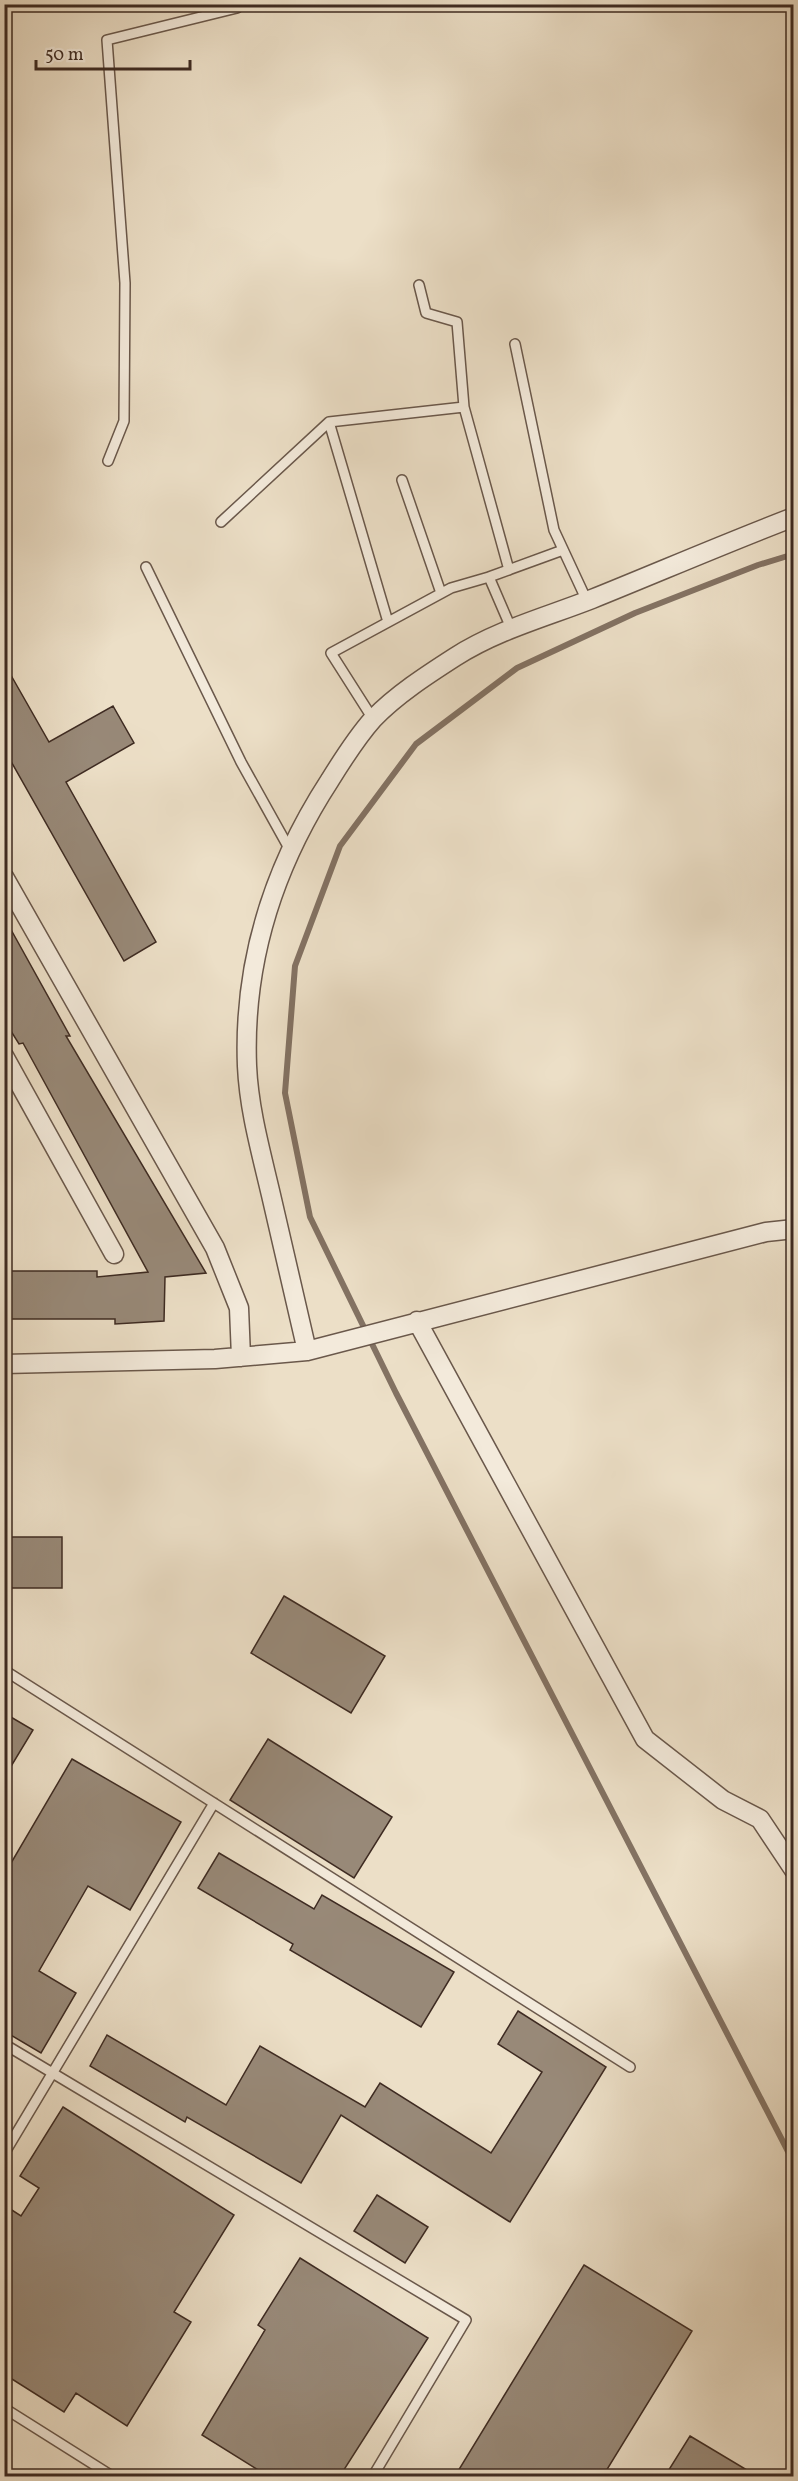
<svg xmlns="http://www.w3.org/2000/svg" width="798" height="2481" font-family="Vollkorn,serif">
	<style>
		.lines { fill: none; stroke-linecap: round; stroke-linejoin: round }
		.stream { stroke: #837263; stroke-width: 6 }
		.building { fill: #988978; stroke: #3e2b22; stroke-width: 1.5 }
		.service-casing { stroke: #6a584b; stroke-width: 12 }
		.minor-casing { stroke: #6a584b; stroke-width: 21 }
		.service { stroke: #f3eadb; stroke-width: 9 }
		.minor { stroke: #f3eadb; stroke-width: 18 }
	</style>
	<rect width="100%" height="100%" fill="#ecdfc7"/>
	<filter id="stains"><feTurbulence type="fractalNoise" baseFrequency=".00333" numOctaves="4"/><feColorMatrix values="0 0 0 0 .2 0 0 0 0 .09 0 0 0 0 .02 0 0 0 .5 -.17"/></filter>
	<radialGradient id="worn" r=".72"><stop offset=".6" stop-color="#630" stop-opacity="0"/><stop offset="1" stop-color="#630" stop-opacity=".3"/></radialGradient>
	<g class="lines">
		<path class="stream" d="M794 554 758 565 635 613 517 668 416 744 340 846 295 966 285 1093 310 1217 396 1393 794 2163"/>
	</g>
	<path class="building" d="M4 663 49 742 113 706 134 743 66 782 156 942 124 961 4 749Z
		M4 917 70 1036H66L206 1273 165 1277 164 1321 115 1324V1319H10V1271H97V1277L148 1272 23 1043 19 1044 4 1020Z
		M4 1537H62V1588H4Z
		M284 1596 385 1656 351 1713 251 1653Z
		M4 1713 33 1730 4 1778Z
		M268 1739 392 1817 354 1878 230 1800Z
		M72 1759 181 1822 130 1910 88 1886 39 1971 76 1993 41 2053 4 2031V1875Z
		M219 1853 314 1909 322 1895 454 1972 421 2027 290 1950 293 1944 198 1888Z
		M518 2011 606 2067 510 2222 341 2115 301 2183 187 2117 185 2122 90 2066 107 2035 226 2105 260 2046 365 2107 380 2083 491 2153 542 2072 498 2044Z
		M63 2107 234 2215 174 2312 191 2322 127 2426 76 2393 64 2412 4 2374V2205L21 2216 39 2188 20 2176Z
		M377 2195 428 2227 405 2263 354 2231Z
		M300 2258 428 2338 340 2476H268L202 2435 265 2330 258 2325Z
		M584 2265 692 2331 603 2476H455Z
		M690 2436 757 2476H665Z"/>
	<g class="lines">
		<defs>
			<path id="service" d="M419 285 426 313 457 322 464 407
				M515 344 554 530 587 601
				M329 422 388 622
				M108 461 124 421 125 283 107 40 237 8V4
				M402 480 441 593
				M221 522 329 422 464 407 509 570
				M146 567 241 762 290 850
				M489 577 563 550
				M373 719 331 653 451 588 489 577 511 628
				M4 1670 630 2067
				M4 2044 466 2320 373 2476
				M4 2154 214 1803
				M4 2408 112 2476"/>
			<path id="minor" d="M4 877 215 1248 239 1308 241 1357
				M4 1056 114 1254
				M417 1321 645 1739 723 1800 760 1819 794 1870
				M307 1351C295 1299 283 1247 271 1195 261 1152 249 1110 247 1066 243 962 274 866 330 780 343 759 357 737 373 719 396 695 427 675 455 657 497 630 546 617 592 599 659 572 726 543 794 517
				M4 1364 215 1359 307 1351 766 1232 794 1229"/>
		</defs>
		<use href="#service" class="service-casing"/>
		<use href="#minor" class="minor-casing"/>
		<use href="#service" class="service"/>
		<use href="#minor" class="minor"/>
	</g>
	<rect width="798" height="2481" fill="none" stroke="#ecdfc7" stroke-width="24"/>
	<rect x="6" y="6" width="786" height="2469" fill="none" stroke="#3e2b22" stroke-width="3"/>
	<rect x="12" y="12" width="774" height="2457" fill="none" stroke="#3e2b22" stroke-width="1.5"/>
	<path d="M36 60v9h154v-9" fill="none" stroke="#3e2b22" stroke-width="3"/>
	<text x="45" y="60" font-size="18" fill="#3e2b22" stroke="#f3eadb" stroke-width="4.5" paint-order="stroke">50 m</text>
	<rect width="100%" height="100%" filter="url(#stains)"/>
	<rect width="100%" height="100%" fill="url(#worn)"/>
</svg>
